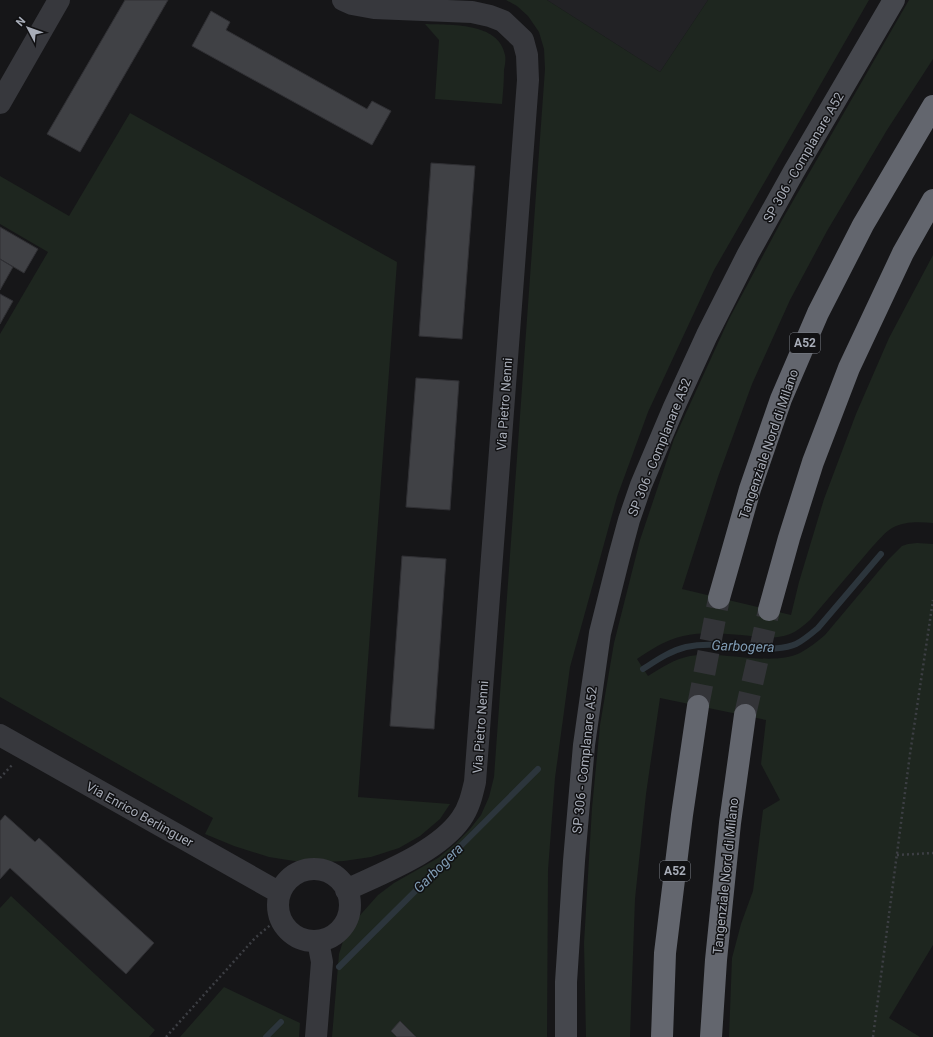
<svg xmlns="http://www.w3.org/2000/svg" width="933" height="1037" font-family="Roboto,sans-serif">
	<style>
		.built { fill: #222225 }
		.green { fill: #1e261f }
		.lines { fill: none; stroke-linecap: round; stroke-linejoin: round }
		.stream { stroke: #2c353c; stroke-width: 6 }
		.building { fill: #404145; stroke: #303034 }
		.highway-tunnel { stroke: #333438; stroke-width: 22; stroke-dasharray: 22 11; stroke-linecap: butt }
		.path { stroke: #3d3f44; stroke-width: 2.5; stroke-dasharray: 2 3; stroke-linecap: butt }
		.street { stroke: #37383d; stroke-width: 22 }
		.secondary { stroke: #45474d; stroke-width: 22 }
		.highway { stroke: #63666e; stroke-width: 22 }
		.labels { text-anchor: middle; stroke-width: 3; stroke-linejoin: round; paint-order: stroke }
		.shield { fill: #111113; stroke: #7b7e86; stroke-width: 1 }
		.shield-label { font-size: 12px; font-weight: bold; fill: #a8adb8 }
		.street-label { font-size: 13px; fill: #a8adb8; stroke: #111113 }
		.water-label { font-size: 14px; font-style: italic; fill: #7f9bb3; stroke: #111113 }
	</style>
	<rect width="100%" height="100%" fill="#161618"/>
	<path class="built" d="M547 0H708L660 72Z"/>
	<path class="green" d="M506 0H547L660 72 708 0H869L714 270 648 412 617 497 570 667 555 778 548 870 547 1037H416L400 1022 391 1031 397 1037H332L339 954 344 938 354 922 378 895 394 883 438 858 455 844 470 829 481 815 489 797 494 777 545 69 544 49 539 32 528 16 517 6Z
		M909 0H933V59L887 130 827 231 790 300 752 384 718 477 682 589 791 615 799 582 824 499 856 414 889 338 933 255V523C920 522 904 521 892 528 884 533 879 540 873 546L810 620C804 625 798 631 790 634 777 639 764 638 751 636 729 634 705 631 683 636 665 640 652 649 637 659L648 676C661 668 674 659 690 656 723 650 770 667 800 653 809 648 817 642 825 635L888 560 902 546 908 544 917 543 933 544V945L889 1018 920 1037H729L732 958 741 924 753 891 763 810 780 800 761 764 766 720 660 698 646 794 635 899 630 1037H586L584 943 592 808 600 725 614 643 640 540 674 439 729 319 782 220Z
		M425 24C450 25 499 22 505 55 506 59 505 65 504 70 504 81 503 93 502 104L435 99 439 40Z
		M130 113 397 262 358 797 450 804 440 819 420 836 399 848 371 857 344 861 307 863 269 857 234 846 205 834 213 818 0 697V334L48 252 0 224V176L69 216Z
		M11 896 155 1030 149 1037H0V908Z
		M224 987 300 1023 299 1037H180Z"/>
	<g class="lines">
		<path class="stream" d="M643 669C657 660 670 651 686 647 714 641 742 649 769 649 778 648 788 648 796 644 804 640 811 634 818 628L881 554
			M339 967 538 769
			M266 1037 281 1022"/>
	</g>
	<path class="building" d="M125 0H168L80 152 47 134Z
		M211 11 230 22 226 30 367 109 372 101 391 111 372 145 192 46Z
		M431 163 475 166 462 339 419 336Z
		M0 227 38 249 24 273 0 259Z
		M0 259 13 267 0 290Z
		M0 294 13 301 0 324Z
		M416 378 459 381 450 510 406 507Z
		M402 556 446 559 434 729 390 726Z
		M5 815 35 842 39 838 154 943 126 974 10 868 0 879V821Z
		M400 1021 416 1037H397L391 1031Z"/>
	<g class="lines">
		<path class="highway-tunnel" d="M698 706 719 598
			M745 715 769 610"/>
		<path class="path" d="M0 778 12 765
			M897 855 933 853
			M166 1037 255 938 280 917
			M873 1037 910 754 933 600"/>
		<path class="street" d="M343 0 352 4 374 8 472 12 490 16 503 21 523 40 527 55 528 80 475 782C472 795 469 808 461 819 438 852 382 873 346 890
			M0 103 59 0
			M0 735 280 893
			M278 905a36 36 0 1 1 72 0a36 36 0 1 1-72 0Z
			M316 1037 322 962 318 941"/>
		<path class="secondary" d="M566 1037V982L574 861 584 745 600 633 619 557 629 520 641 485 674 407 707 335 748 254 793 173 894 0"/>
		<path class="highway" d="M719 598 750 489 781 399 818 313 863 225 933 106
			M769 610 789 538 813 462 849 368 903 253 933 200
			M662 1037 665 953 682 815 698 706
			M711 1037 716 960 730 823 745 715"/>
	</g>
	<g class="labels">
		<g class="shield">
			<rect x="790" y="333" width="30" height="20" rx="3"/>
			<rect x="660" y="861" width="30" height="20" rx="3"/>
		</g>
		<g class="shield-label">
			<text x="805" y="347">A52</text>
			<text x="675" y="875">A52</text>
		</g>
		<g class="street-label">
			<text transform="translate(803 157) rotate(-60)" y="5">SP 306 - Complanare A52</text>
			<text transform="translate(504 404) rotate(-86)" y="5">Via Pietro Nenni</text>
			<text transform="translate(768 444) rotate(-71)" y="5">Tangenziale Nord di Milano</text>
			<text transform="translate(659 447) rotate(-68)" y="5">SP 306 - Complanare A52</text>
			<text transform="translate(480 727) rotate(-86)" y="5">Via Pietro Nenni</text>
			<text transform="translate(584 760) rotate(-84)" y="5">SP 306 - Complanare A52</text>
			<text transform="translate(140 814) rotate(29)" y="5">Via Enrico Berlinguer</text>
			<text transform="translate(725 876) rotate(-84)" y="5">Tangenziale Nord di Milano</text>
		</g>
		<g class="water-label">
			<text transform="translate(743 646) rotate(2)" y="5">Garbogera</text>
			<text transform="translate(438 868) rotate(-45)" y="5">Garbogera</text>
		</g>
	</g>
	<g transform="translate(28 28) rotate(311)" stroke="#111113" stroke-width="3" paint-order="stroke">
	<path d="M0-3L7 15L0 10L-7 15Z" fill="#a8adb8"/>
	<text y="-6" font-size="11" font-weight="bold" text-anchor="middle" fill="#a8adb8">N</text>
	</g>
</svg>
